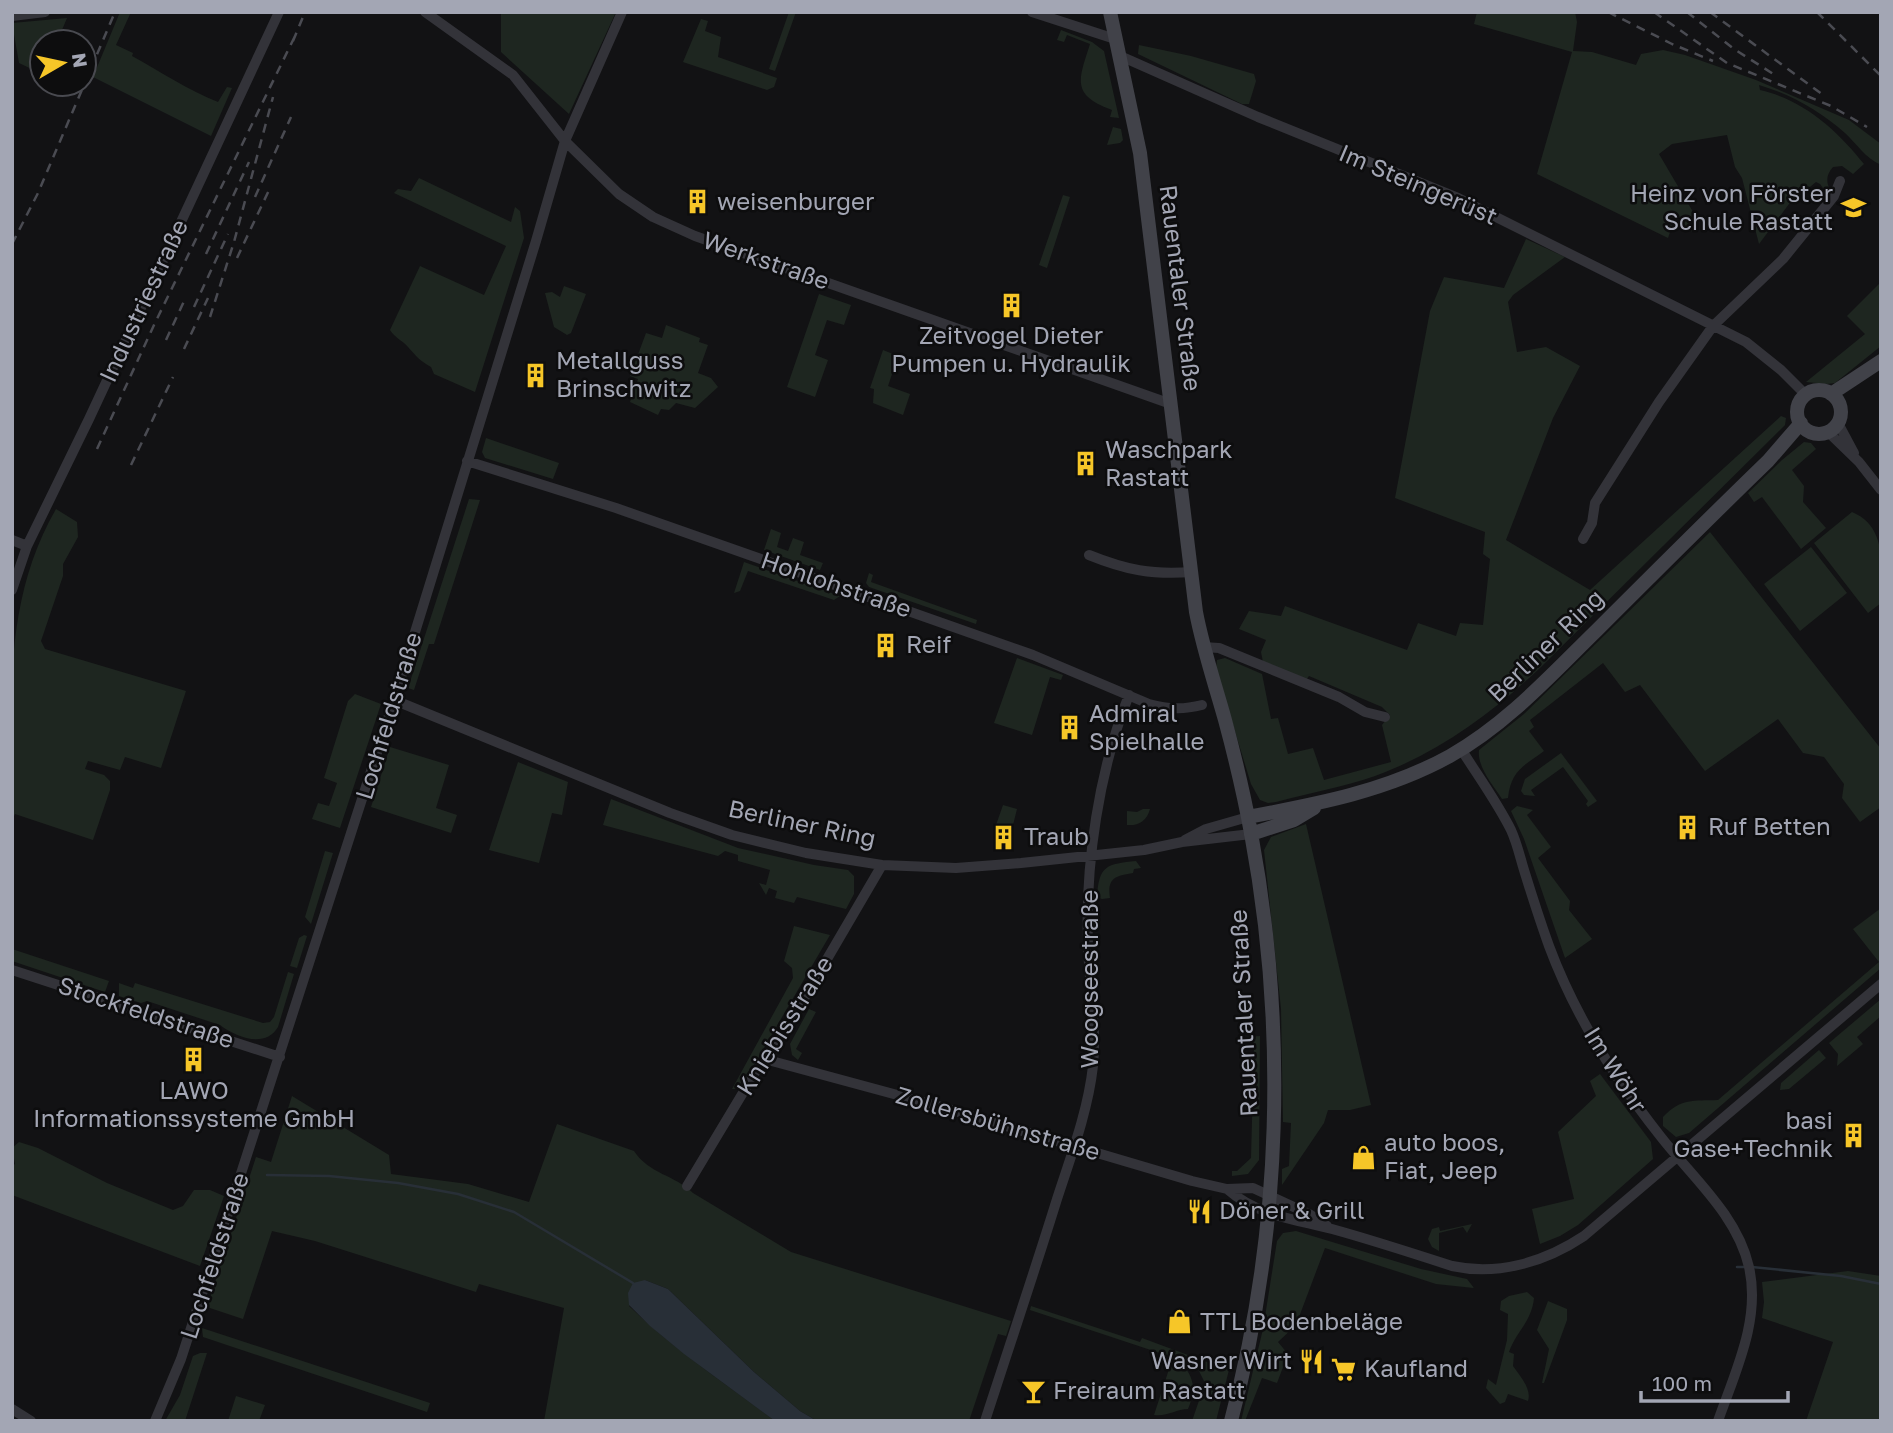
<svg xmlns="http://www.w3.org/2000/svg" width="1893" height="1433" font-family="'Golos Text',sans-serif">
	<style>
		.green { fill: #1e2620 }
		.water { fill: #282f37 }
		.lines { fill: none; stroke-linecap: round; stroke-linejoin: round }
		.stream { stroke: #282f37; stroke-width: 2.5 }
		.street { stroke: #333339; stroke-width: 10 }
		.secondary { stroke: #414249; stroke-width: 14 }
		.rail { stroke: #4a4b52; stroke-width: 2.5; stroke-dasharray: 9 7; stroke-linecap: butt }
		.labels { text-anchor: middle; stroke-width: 5; stroke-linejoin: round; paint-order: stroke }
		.street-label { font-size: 24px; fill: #a3a6b4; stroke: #0d0d0e }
		.poi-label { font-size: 24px; fill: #a3a6b4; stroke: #0d0d0e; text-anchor: start }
	</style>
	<rect width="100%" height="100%" fill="#121214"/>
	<path class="green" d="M120 12H131L116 45 133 53 132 56C161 72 188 90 218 102L227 87 232 88 211 136 93 77Z
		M501 12H616L569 114 501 52Z
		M789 12H796L775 71 769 69Z
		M1477 12H1575L1577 22 1573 51 1592 52 1636 65 1641 54 1663 50 1685 55 1756 80 1849 120 1881 144V165C1865 158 1857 144 1845 133 1820 111 1790 94 1759 85L1760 90C1804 100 1837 130 1864 164L1853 174 1842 166 1833 167C1826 175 1826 181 1830 190L1826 192 1820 184 1816 182 1789 204 1759 244 1742 178 1735 167 1727 135 1672 144 1659 154 1696 217 1693 232 1673 223 1668 238 1537 174 1572 52 1474 24Z
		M67 18 57 42H42V74L19 63 12 23Z
		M701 19 708 21 705 31 721 37 718 57 777 78 774 87 767 90 683 62Z
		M1061 30 1092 42 1104 51 1119 118 1110 117 1112 110C1070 95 1079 79 1090 44L1067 35 1064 42 1057 40Z
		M1139 45 1191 56 1254 74 1256 81 1249 104H1242L1138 54Z
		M1113 127 1121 129 1123 140 1120 143 1107 145Z
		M419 178 511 222 515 207 520 211 524 238 475 392 434 374 431 367C420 361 416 356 408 347 402 340 395 338 390 330L420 266 484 295 506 246 394 193 398 189 411 191Z
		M1063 195 1070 197 1047 268 1039 265Z
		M1526 239 1565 257 1513 295 1508 302 1517 352 1546 347 1580 366 1553 418 1506 540 1590 590 1781 416 1786 418 1785 425 1541 667C1491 714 1440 752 1375 776 1343 787 1309 793 1276 802L1268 803 1260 800 1251 784 1216 669 1217 660 1225 658 1262 674 1271 719 1278 718 1288 754 1313 748 1324 780 1391 762 1382 725 1390 715 1382 707 1309 676 1306 680 1263 662 1261 652 1266 640 1239 629 1249 611 1281 616 1285 606 1407 650 1418 623 1456 636 1460 623 1483 625 1490 559 1483 554 1485 532 1395 498 1430 311 1444 277 1504 288Z
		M1881 282V346L1835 383 1827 384 1806 382 1865 334 1847 316Z
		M564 286 586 294 571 333 567 335 554 327 545 293 552 292 560 297Z
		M819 294 851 305 844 325 827 320 815 355 828 360 815 397 787 387Z
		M666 325 700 338 699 342 708 345 698 373 711 378 718 387 695 408 676 403 669 410 661 409 658 415 630 402 638 379 630 376 646 333 662 338Z
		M883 350 898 356 888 386 910 394 903 415 873 403 874 389 870 388Z
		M486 438 559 463 553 479 485 458 482 452Z
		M1804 442 1811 443 1816 449 1792 470 1804 486 1803 502 1826 528 1801 549 1762 497 1754 502 1748 493 1782 460Z
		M469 499 480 500 434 644H429L414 690 408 688Z
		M56 509 77 522 78 537 63 564V576L41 641 45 649 186 691 161 768 125 757 120 770 88 761 85 769 104 775 110 781V790L93 840 15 814 12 821C12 713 0 606 56 509Z
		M1852 512C1889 527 1881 571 1881 603L1868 613 1814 543Z
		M771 529 781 533 777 547 788 551 793 538 804 542 800 555 823 563 820 570 764 550Z
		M1710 532 1881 749V807L1860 822 1842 798 1844 784 1824 757 1803 753 1778 719 1705 771 1640 685 1625 692 1603 663 1530 720 1534 727 1529 731 1544 751C1524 766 1511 770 1508 798L1502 799C1493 785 1477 767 1479 750L1524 714Z
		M1811 547 1847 593 1800 631 1764 584Z
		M744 562 840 596 834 600 748 571 740 591 734 593Z
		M869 573 873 575 871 582 977 620 976 624 869 587 866 583Z
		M1017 658 1063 675 1061 680 1050 677 1032 735 994 723Z
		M355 694 381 704 340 828 312 819 318 803 329 806 337 783 324 778 348 701Z
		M390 747 449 765 436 808 457 815 451 833 371 807Z
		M1561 753 1597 801 1588 807 1586 804 1588 801 1563 767 1531 790 1535 796 1524 795 1521 791 1525 779Z
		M518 762 568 782 562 815 552 813 539 863 489 850Z
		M611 799 738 848 814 865 848 870 854 876V894L846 909 797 897 794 903 775 898 777 891 769 888 766 895 759 883 766 885 770 870 738 861V855L725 851 718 856 603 825Z
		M1003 805 1017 809 1012 829 996 825Z
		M1517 806 1533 810 1527 815 1551 847 1538 858 1570 901 1569 910 1592 939 1565 958 1524 839 1511 811Z
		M1143 809H1150C1147 821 1138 826 1127 825V811L1137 812Z
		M1306 824 1371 1105 1350 1110H1328L1324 1123 1282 1185V1169L1289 1166 1291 1123 1283 1122 1281 1009 1264 850 1271 837Z
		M325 851 333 853 311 924 305 917Z
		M1136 861 1141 868 1134 869 1133 873C1115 876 1107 878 1110 898L1102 899 1097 897C1099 865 1107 864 1136 861Z
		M1881 908V968L1689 1133 1676 1137 1663 1126V1117C1681 1098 1693 1101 1718 1100L1879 962 1853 929Z
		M794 926 830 935 740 1089H732L793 978 792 968 784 961Z
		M304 935 307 936 297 968 290 966 299 938Z
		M12 949 109 981 105 992 12 961Z
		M288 972 294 974 278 1027C265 1049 236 1037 220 1025L147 1001 141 1003 119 996V983L133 988 135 983 263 1023 270 1022 274 1017Z
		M1881 999V1016L1857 1037 1863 1044 1837 1066 1838 1054 1829 1043Z
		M809 1009 816 1012 796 1049 802 1053 798 1060 792 1055 790 1044Z
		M1260 1036 1259 1160 1248 1174 1232 1176V1171H1237L1251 1158 1254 1046H1246V1037Z
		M1819 1050 1826 1058 1789 1089 1780 1090 1781 1083Z
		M1600 1074 1651 1142 1653 1159 1578 1225 1560 1236 1540 1244 1532 1209 1574 1199 1558 1132 1596 1096 1590 1081Z
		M292 1096 389 1155 391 1174 468 1184 529 1202 557 1124 634 1151C649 1174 675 1175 693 1193L791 1252 1011 1321 1006 1336 998 1334 969 1421H817L800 1411 754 1372 668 1289 645 1280 629 1306C673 1349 726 1384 775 1421H544L564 1308 479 1284 476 1292 315 1241 272 1231 243 1319 207 1307 256 1157 271 1162Z
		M19 1142 38 1148 107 1183 173 1210 183 1206 194 1190H210L224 1196 200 1266 12 1195V1166L15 1164 12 1148Z
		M1472 1224 1467 1233 1463 1227 1439 1233V1251L1432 1247 1428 1239 1432 1229 1439 1227 1440 1231Z
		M1296 1231 1421 1269 1467 1279 1474 1288 1436 1284 1325 1248 1296 1325 1278 1342 1288 1354 1277 1383 1262 1378 1245 1421H1241L1263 1329 1277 1241 1283 1233Z
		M1848 1271 1881 1276V1421H1806L1833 1342 1762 1318 1764 1302 1762 1282Z
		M1527 1292 1534 1298C1532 1321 1516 1332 1509 1352L1514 1354 1513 1366C1520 1376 1532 1389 1528 1401L1508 1394 1505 1402 1500 1404 1486 1388 1488 1379 1496 1385 1507 1340 1508 1314 1500 1310 1501 1301 1509 1296Z
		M1548 1301 1567 1309V1320L1544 1383H1542L1549 1349 1537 1330Z
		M1031 1306 1140 1342 1142 1338 1223 1368 1226 1361 1231 1362 1216 1421H1192L1205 1383 1196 1365 1030 1310Z
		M202 1328 430 1403 427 1412 203 1337Z
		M200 1353H207L185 1421H165L180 1395 193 1356Z
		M1171 1363 1186 1369C1196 1383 1194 1394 1188 1409 1176 1409 1167 1417 1154 1415Z
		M236 1396 265 1405 259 1421H228Z"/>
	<path class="water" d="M645 1280 668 1289 754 1372 800 1411 817 1421H775L684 1354 650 1326 629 1305 628 1293 633 1283Z"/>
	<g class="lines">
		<path class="stream" d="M267 1175 329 1176 398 1183 458 1194 514 1212 633 1283
			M1737 1267H1746
			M1752 1267 1841 1276 1881 1284"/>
		<path class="street" d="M425 12 513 75 565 141 619 194 653 217 695 236 1171 404
			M1032 12 1115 39
			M12 16 45 12
			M1118 55 1258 117 1458 198 1746 342 1781 370 1806 395
			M1838 423 1854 453
			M1828 432 1859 462 1881 490
			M467 461 616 508 1033 655 1149 704C1169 709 1182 710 1202 705
			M1583 539 1592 523 1595 503 1659 402 1713 326 1783 259 1834 196 1840 181
			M12 540 27 546
			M1089 555C1126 570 1152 575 1192 572
			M12 590 27 546 89 419 279 12
			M1203 647 1219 648 1339 697 1365 712 1385 717
			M394 700 670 813 732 835 806 853 882 865 956 868 1021 863 1144 850 1182 842 1251 834
			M1461 749C1478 776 1497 802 1511 830 1517 843 1520 857 1524 870 1532 896 1540 921 1549 946 1575 1016 1615 1079 1661 1137 1693 1178 1737 1215 1749 1267 1761 1320 1735 1372 1718 1421
			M1185 840 1206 829 1248 817
			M12 970 280 1057
			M768 1060 938 1106 1192 1181 1227 1189 1253 1188 1309 1214 1327 1226
			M687 1186 756 1071 768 1060 882 865
			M1227 1189C1258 1216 1294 1219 1332 1229 1372 1240 1412 1253 1452 1266 1498 1276 1545 1262 1584 1236L1881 984
			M12 1409 31 1421
			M155 1421 181 1359 394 700 536 241 565 141 622 12
			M985 1421C1009 1347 1034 1273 1057 1199 1071 1156 1088 1111 1093 1066 1097 1025 1089 985 1088 944 1085 864 1099 770 1129 695"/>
		<path class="secondary" d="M1110 12 1140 153 1196 612C1203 649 1215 684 1225 720 1235 757 1244 795 1251 833 1287 1026 1282 1231 1231 1421
			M1797 412a22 22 0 1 1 44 0a22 22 0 1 1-44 0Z
			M1831 394 1881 361
			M1248 817C1317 804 1387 791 1450 756 1507 724 1552 674 1598 629 1654 573 1711 516 1768 461L1801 423
			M1251 834 1294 820 1314 808"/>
		<path class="rail" d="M1608 12 1672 44 1713 61
			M1654 12 1727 63 1831 106 1867 127
			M1687 12 1734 49 1778 77
			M1710 12 1826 97
			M1817 12 1881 76
			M293 41 305 12
			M255 197 291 117
			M12 244 38 193 115 12
			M206 254 249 162
			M237 258 270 188
			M194 307 228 234
			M210 317 234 242 273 97
			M166 340 186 297
			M184 349 208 298
			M97 449 154 325 296 34
			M131 465 173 377"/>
	</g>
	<defs>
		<symbol id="building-bare" viewBox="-9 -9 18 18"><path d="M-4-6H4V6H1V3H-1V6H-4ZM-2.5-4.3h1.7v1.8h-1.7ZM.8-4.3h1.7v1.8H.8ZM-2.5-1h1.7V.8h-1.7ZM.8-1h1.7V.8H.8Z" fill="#f6c628" stroke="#0d0d0e" stroke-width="2.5" paint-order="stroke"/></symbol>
		<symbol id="school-bare" viewBox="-9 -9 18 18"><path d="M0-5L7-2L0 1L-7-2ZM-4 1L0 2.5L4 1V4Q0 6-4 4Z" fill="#f6c628" stroke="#0d0d0e" stroke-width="2.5" paint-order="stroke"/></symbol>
		<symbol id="shop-bare" viewBox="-9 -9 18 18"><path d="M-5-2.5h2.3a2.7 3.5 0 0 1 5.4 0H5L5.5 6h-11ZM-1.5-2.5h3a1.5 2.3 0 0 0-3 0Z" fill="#f6c628" stroke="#0d0d0e" stroke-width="2.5" paint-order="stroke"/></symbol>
		<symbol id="restaurant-bare" viewBox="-9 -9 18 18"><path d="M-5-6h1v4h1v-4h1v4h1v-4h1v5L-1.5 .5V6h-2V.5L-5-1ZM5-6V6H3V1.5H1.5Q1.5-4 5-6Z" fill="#f6c628" stroke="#0d0d0e" stroke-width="2.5" paint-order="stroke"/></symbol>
		<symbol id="supermarket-bare" viewBox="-9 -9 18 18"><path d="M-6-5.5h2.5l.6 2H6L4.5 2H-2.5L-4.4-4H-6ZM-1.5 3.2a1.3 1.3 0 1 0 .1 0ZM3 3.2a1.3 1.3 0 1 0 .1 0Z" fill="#f6c628" stroke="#0d0d0e" stroke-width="2.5" paint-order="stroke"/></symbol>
		<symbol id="bar-bare" viewBox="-9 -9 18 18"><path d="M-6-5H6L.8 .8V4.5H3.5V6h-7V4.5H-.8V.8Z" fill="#f6c628" stroke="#0d0d0e" stroke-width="2.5" paint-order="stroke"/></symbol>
	</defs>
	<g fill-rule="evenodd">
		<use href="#building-bare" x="680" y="184" width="35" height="35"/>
		<use href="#school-bare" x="1836" y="190" width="35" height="35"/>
		<use href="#building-bare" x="994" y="288" width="35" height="35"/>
		<use href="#building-bare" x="518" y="358" width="35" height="35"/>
		<use href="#building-bare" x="1068" y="446" width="35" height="35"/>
		<use href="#building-bare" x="868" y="628" width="35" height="35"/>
		<use href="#building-bare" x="1052" y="710" width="35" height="35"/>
		<use href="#building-bare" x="1670" y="810" width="35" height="35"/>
		<use href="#building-bare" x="986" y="820" width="35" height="35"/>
		<use href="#building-bare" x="176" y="1042" width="35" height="35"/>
		<use href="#building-bare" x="1836" y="1118" width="35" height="35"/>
		<use href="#shop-bare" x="1346" y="1140" width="35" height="35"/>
		<use href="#restaurant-bare" x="1182" y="1194" width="35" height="35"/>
		<use href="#shop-bare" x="1162" y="1304" width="35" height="35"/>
		<use href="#restaurant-bare" x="1294" y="1344" width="35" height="35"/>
		<use href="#supermarket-bare" x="1326" y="1352" width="35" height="35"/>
		<use href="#bar-bare" x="1016" y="1374" width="35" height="35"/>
	</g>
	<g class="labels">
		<g class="street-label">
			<text transform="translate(1418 185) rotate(23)" y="8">Im Steingerüst</text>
			<text transform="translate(766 261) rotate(19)" y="8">Werkstraße</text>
			<text transform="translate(1180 288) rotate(83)" y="8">Rauentaler Straße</text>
			<text transform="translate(144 301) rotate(-65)" y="8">Industriestraße</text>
			<text transform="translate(836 585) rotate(19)" y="8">Hohlohstraße</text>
			<text transform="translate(1546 646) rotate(-44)" y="8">Berliner Ring</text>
			<text transform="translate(389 716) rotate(-73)" y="8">Lochfeldstraße</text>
			<text transform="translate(802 824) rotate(12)" y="8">Berliner Ring</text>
			<text transform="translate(1090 979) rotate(-90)" y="8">Woogseestraße</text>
			<text transform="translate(146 1013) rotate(18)" y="8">Stockfeldstraße</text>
			<text transform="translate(1244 1013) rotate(-93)" y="8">Rauentaler Straße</text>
			<text transform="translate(785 1026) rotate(-58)" y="8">Kniebisstraße</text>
			<text transform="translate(1615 1070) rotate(58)" y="8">Im Wöhr</text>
			<text transform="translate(998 1124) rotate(16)" y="8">Zollersbühnstraße</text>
			<text transform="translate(215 1256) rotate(-72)" y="8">Lochfeldstraße</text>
		</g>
		<g class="poi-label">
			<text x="1833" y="202" text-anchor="end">Heinz von Förster<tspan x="1833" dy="28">Schule Rastatt</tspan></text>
			<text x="717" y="210">weisenburger</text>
			<text x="1011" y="344" text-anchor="middle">Zeitvogel Dieter<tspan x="1011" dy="28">Pumpen u. Hydraulik</tspan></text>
			<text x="556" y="369">Metallguss<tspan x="556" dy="28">Brinschwitz</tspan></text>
			<text x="1105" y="458">Waschpark<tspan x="1105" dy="28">Rastatt</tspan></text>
			<text x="906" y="653">Reif</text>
			<text x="1089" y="722">Admiral<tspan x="1089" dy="28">Spielhalle</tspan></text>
			<text x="1708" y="835">Ruf Betten</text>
			<text x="1024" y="845">Traub</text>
			<text x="194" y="1099" text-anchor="middle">LAWO<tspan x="194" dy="28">Informationssysteme GmbH</tspan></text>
			<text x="1833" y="1129" text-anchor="end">basi<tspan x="1833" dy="28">Gase+Technik</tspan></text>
			<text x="1384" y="1151">auto boos,<tspan x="1384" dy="28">Fiat, Jeep</tspan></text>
			<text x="1219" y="1219">Döner &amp; Grill</text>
			<text x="1200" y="1330">TTL Bodenbeläge</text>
			<text x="1292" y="1369" text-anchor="end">Wasner Wirt</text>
			<text x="1364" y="1377">Kaufland</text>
			<text x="1053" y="1399">Freiraum Rastatt</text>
		</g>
	</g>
	<rect width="1893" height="1433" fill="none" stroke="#a3a6b4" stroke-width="28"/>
	<g transform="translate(63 63) rotate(81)"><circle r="33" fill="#0d0d0e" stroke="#494a50" stroke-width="2"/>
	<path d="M0-5L12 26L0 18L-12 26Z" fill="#f6c628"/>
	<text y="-10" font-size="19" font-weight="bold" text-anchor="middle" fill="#a3a6b4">N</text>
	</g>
	<path d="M1641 1391v10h147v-10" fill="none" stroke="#a3a6b4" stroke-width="3.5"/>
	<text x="1652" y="1391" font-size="21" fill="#a3a6b4" stroke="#0d0d0e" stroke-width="5" paint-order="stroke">100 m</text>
</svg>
